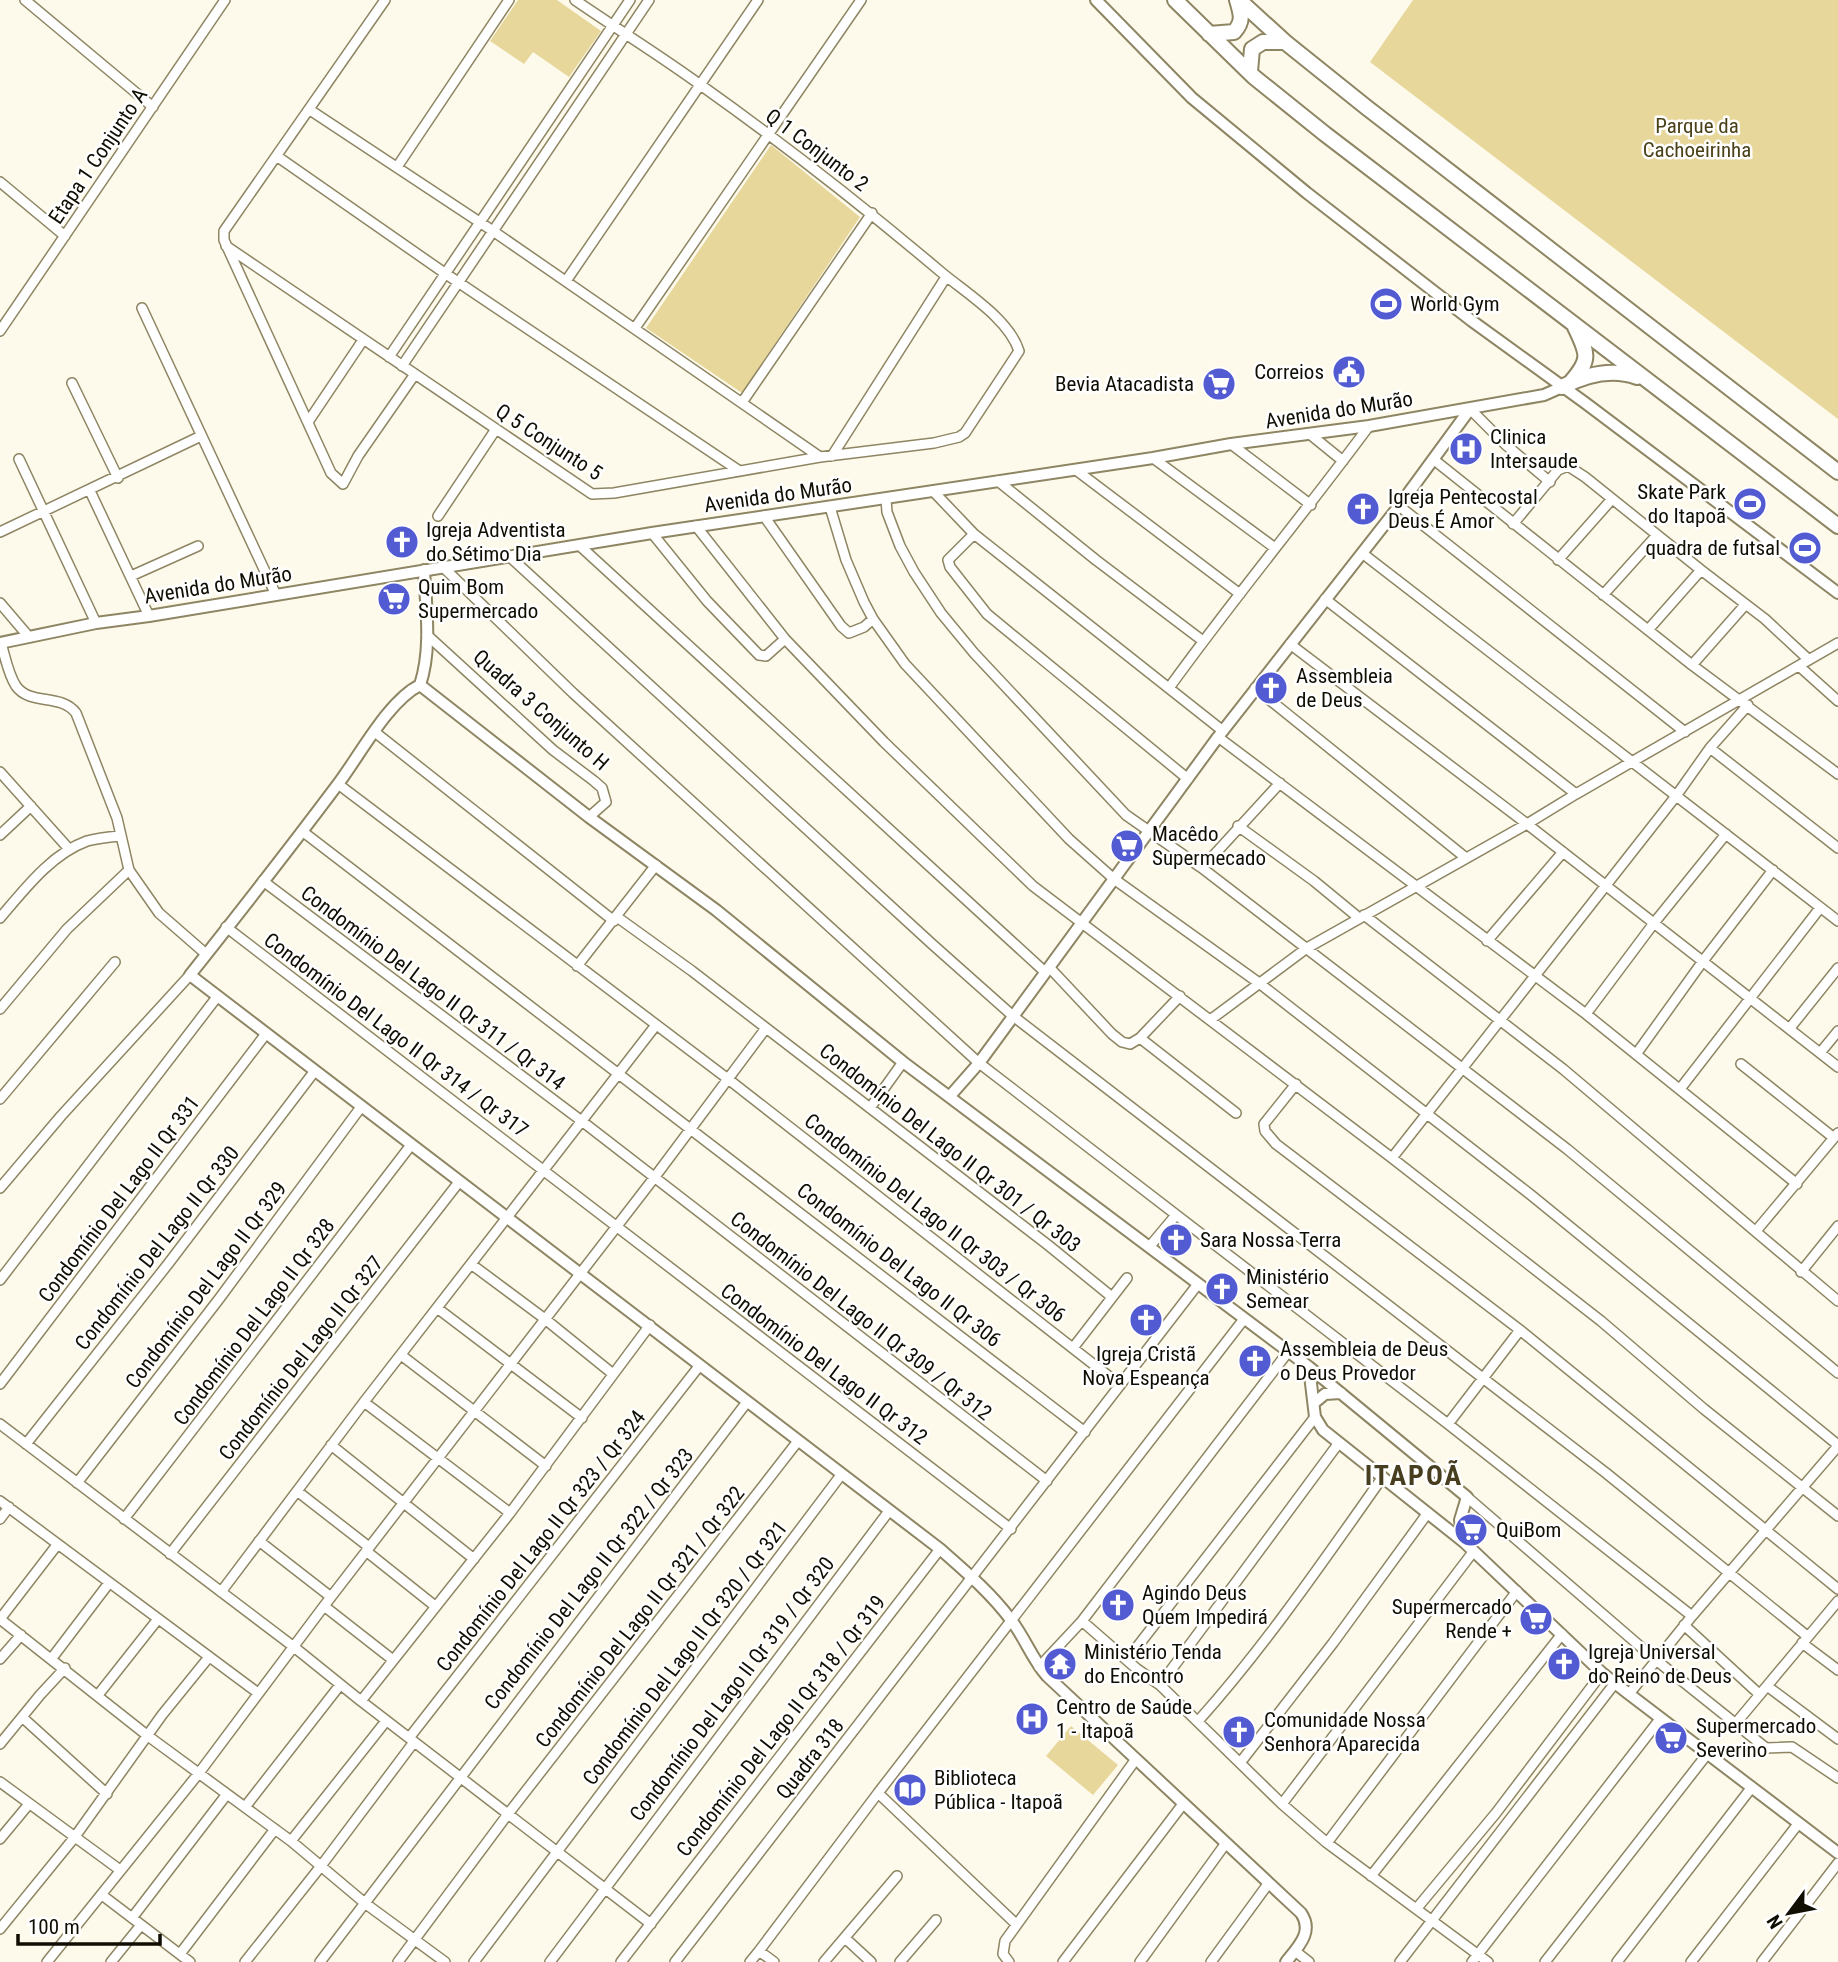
<svg xmlns="http://www.w3.org/2000/svg" width="1838" height="1962" font-family="'Roboto Condensed',sans-serif">
	<style>
		.green { fill: #e7d79b }
		.lines { fill: none; stroke-linecap: round; stroke-linejoin: round }
		.minor-casing { stroke: #8e8563; stroke-width: 12 }
		.tertiary-casing { stroke: #8e8563; stroke-width: 14 }
		.primary-casing { stroke: #8e8563; stroke-width: 18 }
		.minor { stroke: #fff; stroke-width: 9 }
		.tertiary { stroke: #fff; stroke-width: 10 }
		.primary { stroke: #fff; stroke-width: 14 }
		.labels { text-anchor: middle; stroke-width: 5; stroke-linejoin: round; paint-order: stroke }
		.park-label { font-size: 21px; fill: #4b4118; stroke: #fff }
		.street-label { font-size: 21px; fill: #100d02; stroke: #fff }
		.poi-label { font-size: 21px; fill: #100d02; stroke: #fff; text-anchor: start }
		.district-label { font-size: 28px; font-weight: bold; letter-spacing: 2px; fill: #463e1e; stroke: #fff }
	</style>
	<rect width="100%" height="100%" fill="#fefaeb"/>
	<path class="green" d="M518 0H557L601 31 569 77 533 52 524 64 490 41Z
		M1413 0H1838V419L1370 62Z
		M771 145 860 217 742 393 646 328Z
		M1071 1726 1118 1765 1093 1795 1046 1756Z"/>
	<g class="lines">
		<defs>
			<path id="minor" d="M25 0 153 107
				M385 0 224 231V240L331 473 343 484 358 456 415 374
				M310 110 493 231 820 457 934 443 959 437 965 433 1019 351C1009 319 966 293 941 272 864 207 785 145 702 86 661 56 617 29 575 0
				M278 157 446 274 738 470
				M397 167 509 0
				M0 182 65 236
				M226 246 592 494 614 493 820 457
				M566 281 758 0
				M142 308 276 595
				M635 328 861 0
				M0 331 225 0
				M389 357 630 0
				M402 366 649 0
				M72 383 118 478
				M743 401 872 213
				M1470 409 1506 445 1550 482
				M308 422 363 340
				M1311 435 1343 461
				M1231 444 1311 505
				M832 456 946 277
				M1153 458 1275 548
				M19 459 96 623
				M1433 459 1692 665 1838 774
				M1076 470 1240 594
				M998 481 1096 560 1203 641
				M90 491 149 616
				M934 492 974 534 1223 731
				M886 499 887 512 900 546 914 572 941 613 974 653 1126 815 1202 868 1567 1149 1838 1373
				M1399 506 1685 732
				M830 507 846 560 864 602 873 619 905 664 1069 839 1114 879 1259 983 1531 1195 1838 1445
				M438 516 496 429
				M764 516 841 626 849 633 864 627 873 619
				M1513 524 1558 470 1568 466 1585 477 1701 570 1765 619 1809 660
				M696 526 785 639 884 742 1033 886 1392 1158 1601 1321 1704 1409 1838 1516
				M0 532 201 436
				M652 533 707 601 759 655 766 656 785 639
				M974 534 948 560 950 567 987 614 1188 779
				M579 545 1045 972
				M1362 553 1838 921
				M509 556 932 944 1013 1016 1606 1473 1807 1636
				M1558 560 1612 499
				M443 567 573 693 979 1063 1448 1424 1692 1616
				M131 576 198 546
				M1603 595 1657 535
				M1325 599 1576 794
				M0 603 29 637
				M1648 630 1701 570
				M427 635 553 750 594 781 602 788 606 802 589 817
				M1 643C5 656 8 674 16 686 30 706 61 693 76 713L117 818 129 870 159 913 206 954
				M1290 644 1527 824 1838 1067
				M1692 665 1745 605
				M1799 666 1838 701
				M1169 688C1233 599 1304 514 1369 426
				M1255 688 1466 858
				M376 733 614 921
				M1218 737 1586 1014 1797 1184
				M1710 748 1838 848
				M0 772 69 849
				M338 784 728 1079 1120 1385
				M1238 826 1314 881 1359 918
				M302 831 1085 1432
				M0 835 31 806
				M1202 868 1280 783
				M263 881 583 1122 1047 1481
				M1364 915 1563 1069 1838 1301
				M617 917 692 971 1048 1245 1112 1297
				M0 918C24 890 51 854 87 841 98 838 109 837 120 836
				M226 927 1011 1529
				M1487 941 1563 852
				M577 966 656 865
				M1049 967 1112 1034 1122 1042 1130 1044 1140 1038 1180 996
				M0 1009 67 929 129 870
				M1586 1014 1654 923 1726 834
				M1210 1020 1307 948 1527 824 1576 794 1838 643
				M1790 1028 1838 968
				M1140 1038 1236 1113
				M1637 1053 1703 961 1773 870
				M1820 1053 1838 1031
				M1741 1064 1834 1138
				M1296 1084 1264 1124 1265 1131 1276 1144 1520 1330 1838 1589
				M1680 1089 1820 908
				M0 1099 115 962
				M870 1108 903 1062
				M1392 1158 1676 796 1710 748 1748 705
				M0 1188 61 1116 190 975
				M1756 1231 1838 1133
				M1150 1246 1176 1215
				M471 1264 545 1319 613 1374
				M1801 1272 1838 1226
				M0 1280 217 997
				M437 1308 582 1418
				M1073 1348 1127 1278
				M401 1355 546 1466
				M0 1384 265 1035
				M364 1402 510 1513
				M0 1424 294 1647 361 1701 651 1924
				M1448 1424 1520 1330
				M26 1444 168 1264 314 1072
				M331 1445 474 1559
				M77 1483 219 1299 361 1107
				M297 1491 369 1547
				M1467 1497 1656 1660 1766 1748 1792 1747 1838 1778
				M0 1501 258 1693
				M0 1519 9 1507
				M124 1519 411 1145
				M259 1541 331 1597
				M366 1551 435 1606
				M170 1554 459 1182
				M221 1592 364 1402 656 1025
				M324 1606 393 1660
				M0 1619 148 1736 291 1841 366 1904 445 1962
				M0 1619 57 1545
				M1082 1621 1137 1669 1160 1685 1282 1804 1327 1843 1488 1962
				M1684 1625 1759 1694
				M1802 1643 1838 1670
				M52 1658 109 1583
				M0 1659 21 1635
				M1127 1660 1315 1417
				M1039 1667 1082 1621 1288 1352
				M1160 1685 1338 1444
				M1767 1686 1838 1739
				M1629 1694 1692 1616 1838 1446
				M98 1695 158 1619
				M361 1701 510 1513 650 1325
				M22 1717 107 1794
				M1199 1720C1266 1645 1324 1560 1382 1478
				M1736 1723 1838 1601
				M409 1738 700 1365
				M0 1744 40 1695 65 1668
				M1240 1763 1333 1643 1427 1514
				M0 1782 120 1870
				M1282 1804 1473 1552
				M245 1807 340 1685
				M0 1839 29 1804
				M291 1841 386 1721
				M1327 1843 1517 1591
				M1371 1876 1562 1634
				M102 1895 190 1962
				M1417 1908 1496 1813 1602 1673
				M132 1918 227 1794
				M1016 1924 878 1793 1244 1319
				M0 1929 74 1838 162 1715 209 1657
				M845 1938 871 1962
				M759 1951 878 1793
				M1295 1951 1309 1962
				M180 1954 275 1829
				M47 1962 199 1773 324 1606 654 1178 766 1028
				M111 1962 141 1925
				M245 1962 321 1866 414 1742
				M320 1962 747 1402
				M398 1962 508 1814 798 1441
				M474 1962 841 1475
				M550 1962 889 1511
				M621 1962 940 1549
				M675 1962 1198 1284
				M750 1962 759 1951 774 1962
				M824 1962 897 1876
				M900 1962 936 1920
				M1009 1962 1003 1954 1005 1941 1136 1759
				M1063 1962 1183 1804
				M1140 1962 1226 1843
				M1211 1962 1268 1884
				M1400 1962 1615 1683
				M1472 1962 1660 1719
				M1545 1962 1708 1753
				M1617 1962 1752 1787
				M1691 1962 1798 1824
				M1762 1962 1838 1863"/>
			<path id="tertiary" d="M1096 0 1192 98 1307 193 1472 321 1584 402 1838 593
				M0 643 96 623 149 616 652 533 1153 458 1231 444 1369 426 1544 395 1562 387
				M420 685C388 701 360 755 338 784 290 848 240 912 190 975L940 1549C965 1571 991 1593 1011 1620 1025 1638 1032 1659 1047 1676L1301 1913C1314 1932 1298 1947 1286 1962
				M420 685 589 817 716 910 903 1062 1309 1367 1467 1497 1460 1520 1464 1542
				M420 685C432 649 426 607 424 570
				M950 1096 979 1063 1218 737 1399 506 1470 409
				M1309 1367 1315 1417 1323 1430 1464 1542 1602 1673 1629 1694 1838 1853
				M1314 1403 1325 1394 1341 1393"/>
			<path id="primary" d="M1175 0 1254 77 1325 134 1838 526
				M1239 0 1285 42 1366 107 1838 472
				M1209 34 1234 32C1244 21 1241 14 1237 0
				M1250 71 1252 49 1263 42H1285
				M1571 382C1591 359 1588 354 1575 327
				M1562 387C1585 375 1612 368 1637 377"/>
		</defs>
		<use href="#minor" class="minor-casing"/>
		<use href="#tertiary" class="tertiary-casing"/>
		<use href="#primary" class="primary-casing"/>
		<use href="#minor" class="minor"/>
		<use href="#tertiary" class="tertiary"/>
		<use href="#primary" class="primary"/>
	</g>
	<defs>
		<symbol id="stadium-disc" viewBox="-11 -11 22 22"><circle r="9.5" fill="#525bd1" stroke="#fff"/><path d="M0-5a6.5 5 0 1 0 0 10a6.5 5 0 1 0 0-10ZM-3.5-1.8h7v3.6h-7Z" fill="#fff"/></symbol>
		<symbol id="civic-disc" viewBox="-11 -11 22 22"><circle r="9.5" fill="#525bd1" stroke="#fff"/><path d="M-.6-6.5H3V-4.5H.6V-3L4-1V1h2V6H-6V1h2V-1L-.6-3ZM-1.2 2.5V6h2.4V2.5Z" fill="#fff"/></symbol>
		<symbol id="supermarket-disc" viewBox="-11 -11 22 22"><circle r="9.5" fill="#525bd1" stroke="#fff"/><path d="M-6-5.5h2.5l.6 2H6L4.5 2H-2.5L-4.4-4H-6ZM-1.5 3.2a1.3 1.3 0 1 0 .1 0ZM3 3.2a1.3 1.3 0 1 0 .1 0Z" fill="#fff"/></symbol>
		<symbol id="hospital-disc" viewBox="-11 -11 22 22"><circle r="9.5" fill="#525bd1" stroke="#fff"/><path d="M-5-5h3v3.5h4V-5h3V5h-3V1.5h-4V5h-3Z" fill="#fff"/></symbol>
		<symbol id="church-disc" viewBox="-11 -11 22 22"><circle r="9.5" fill="#525bd1" stroke="#fff"/><path d="M-1.2-6h2.4v3.5h3.3v2.4h-3.3V6h-2.4V-.1h-3.3v-2.4h3.3Z" fill="#fff"/></symbol>
		<symbol id="temple-disc" viewBox="-11 -11 22 22"><circle r="9.5" fill="#525bd1" stroke="#fff"/><path d="M0-6L5-2H3V0L6.5 2.5H4V6H1.5V3h-3V6H-4V2.5H-6.5L-3 0V-2H-5Z" fill="#fff"/></symbol>
		<symbol id="library-disc" viewBox="-11 -11 22 22"><circle r="9.5" fill="#525bd1" stroke="#fff"/><path d="M-6-4Q-3-5.5-.7-3.5V5Q-3 3-6 4ZM6-4Q3-5.5 .7-3.5V5Q3 3 6 4Z" fill="#fff"/></symbol>
	</defs>
	<g fill-rule="evenodd">
		<use href="#stadium-disc" x="1367" y="285" width="38" height="38"/>
		<use href="#civic-disc" x="1330" y="353" width="38" height="38"/>
		<use href="#supermarket-disc" x="1200" y="365" width="38" height="38"/>
		<use href="#hospital-disc" x="1447" y="430" width="38" height="38"/>
		<use href="#stadium-disc" x="1731" y="485" width="38" height="38"/>
		<use href="#church-disc" x="1344" y="490" width="38" height="38"/>
		<use href="#church-disc" x="383" y="523" width="38" height="38"/>
		<use href="#stadium-disc" x="1786" y="529" width="38" height="38"/>
		<use href="#supermarket-disc" x="375" y="580" width="38" height="38"/>
		<use href="#church-disc" x="1252" y="669" width="38" height="38"/>
		<use href="#supermarket-disc" x="1108" y="827" width="38" height="38"/>
		<use href="#church-disc" x="1157" y="1221" width="38" height="38"/>
		<use href="#church-disc" x="1203" y="1270" width="38" height="38"/>
		<use href="#church-disc" x="1127" y="1301" width="38" height="38"/>
		<use href="#church-disc" x="1236" y="1342" width="38" height="38"/>
		<use href="#supermarket-disc" x="1452" y="1511" width="38" height="38"/>
		<use href="#church-disc" x="1099" y="1586" width="38" height="38"/>
		<use href="#supermarket-disc" x="1517" y="1600" width="38" height="38"/>
		<use href="#temple-disc" x="1041" y="1645" width="38" height="38"/>
		<use href="#church-disc" x="1545" y="1645" width="38" height="38"/>
		<use href="#hospital-disc" x="1013" y="1700" width="38" height="38"/>
		<use href="#church-disc" x="1220" y="1713" width="38" height="38"/>
		<use href="#supermarket-disc" x="1652" y="1719" width="38" height="38"/>
		<use href="#library-disc" x="891" y="1771" width="38" height="38"/>
	</g>
	<g class="labels">
		<g class="park-label">
			<text x="1697" y="133">Parque da<tspan x="1697" dy="24">Cachoeirinha</tspan></text>
		</g>
		<g class="street-label">
			<text transform="translate(817 150) rotate(37)" y="7">Q 1 Conjunto 2</text>
			<text transform="translate(98 156) rotate(-56)" y="7">Etapa 1 Conjunto A</text>
			<text transform="translate(1339 410) rotate(-9)" y="7">Avenida do Murão</text>
			<text transform="translate(549 442) rotate(33)" y="7">Q 5 Conjunto 5</text>
			<text transform="translate(778 495) rotate(-8)" y="7">Avenida do Murão</text>
			<text transform="translate(218 585) rotate(-9)" y="7">Avenida do Murão</text>
			<text transform="translate(541 710) rotate(41)" y="7">Quadra 3 Conjunto H</text>
			<text transform="translate(433 988) rotate(37)" y="7">Condomínio Del Lago II Qr 311 / Qr 314</text>
			<text transform="translate(396 1035) rotate(37)" y="7">Condomínio Del Lago II Qr 314 / Qr 317</text>
			<text transform="translate(950 1148) rotate(38)" y="7">Condomínio Del Lago II Qr 301 / Qr 303</text>
			<text transform="translate(119 1199) rotate(-53)" y="7">Condomínio Del Lago II Qr 331</text>
			<text transform="translate(935 1218) rotate(38)" y="7">Condomínio Del Lago II Qr 303 / Qr 306</text>
			<text transform="translate(157 1248) rotate(-52)" y="7">Condomínio Del Lago II Qr 330</text>
			<text transform="translate(899 1265) rotate(38)" y="7">Condomínio Del Lago II Qr 306</text>
			<text transform="translate(206 1285) rotate(-53)" y="7">Condomínio Del Lago II Qr 329</text>
			<text transform="translate(861 1316) rotate(38)" y="7">Condomínio Del Lago II Qr 309 / Qr 312</text>
			<text transform="translate(254 1322) rotate(-53)" y="7">Condomínio Del Lago II Qr 328</text>
			<text transform="translate(301 1358) rotate(-52)" y="7">Condomínio Del Lago II Qr 327</text>
			<text transform="translate(824 1364) rotate(37)" y="7">Condomínio Del Lago II Qr 312</text>
			<text transform="translate(541 1541) rotate(-52)" y="7">Condomínio Del Lago II Qr 323 / Qr 324</text>
			<text transform="translate(589 1579) rotate(-52)" y="7">Condomínio Del Lago II Qr 322 / Qr 323</text>
			<text transform="translate(640 1617) rotate(-52)" y="7">Condomínio Del Lago II Qr 321 / Qr 322</text>
			<text transform="translate(685 1653) rotate(-53)" y="7">Condomínio Del Lago II Qr 320 / Qr 321</text>
			<text transform="translate(732 1689) rotate(-53)" y="7">Condomínio Del Lago II Qr 319 / Qr 320</text>
			<text transform="translate(781 1726) rotate(-52)" y="7">Condomínio Del Lago II Qr 318 / Qr 319</text>
			<text transform="translate(810 1759) rotate(-52)" y="7">Quadra 318</text>
		</g>
		<g class="poi-label">
			<text x="1410" y="311">World Gym</text>
			<text x="1324" y="379" text-anchor="end">Correios</text>
			<text x="1194" y="391" text-anchor="end">Bevia Atacadista</text>
			<text x="1490" y="444">Clinica<tspan x="1490" dy="24">Intersaude</tspan></text>
			<text x="1726" y="499" text-anchor="end">Skate Park<tspan x="1726" dy="24">do Itapoã</tspan></text>
			<text x="1388" y="504">Igreja Pentecostal<tspan x="1388" dy="24">Deus É Amor</tspan></text>
			<text x="426" y="537">Igreja Adventista<tspan x="426" dy="24">do Sétimo Dia</tspan></text>
			<text x="1780" y="555" text-anchor="end">quadra de futsal</text>
			<text x="418" y="594">Quim Bom<tspan x="418" dy="24">Supermercado</tspan></text>
			<text x="1296" y="683">Assembleia<tspan x="1296" dy="24">de Deus</tspan></text>
			<text x="1152" y="841">Macêdo<tspan x="1152" dy="24">Supermecado</tspan></text>
			<text x="1200" y="1247">Sara Nossa Terra</text>
			<text x="1246" y="1284">Ministério<tspan x="1246" dy="24">Semear</tspan></text>
			<text x="1280" y="1356">Assembleia de Deus<tspan x="1280" dy="24">o Deus Provedor</tspan></text>
			<text x="1146" y="1361" text-anchor="middle">Igreja Cristã<tspan x="1146" dy="24">Nova Espeança</tspan></text>
			<text x="1496" y="1537">QuiBom</text>
			<text x="1142" y="1600">Agindo Deus<tspan x="1142" dy="24">Quem Impedirá</tspan></text>
			<text x="1512" y="1614" text-anchor="end">Supermercado<tspan x="1512" dy="24">Rende +</tspan></text>
			<text x="1084" y="1659">Ministério Tenda<tspan x="1084" dy="24">do Encontro</tspan></text>
			<text x="1588" y="1659">Igreja Universal<tspan x="1588" dy="24">do Reino de Deus</tspan></text>
			<text x="1056" y="1714">Centro de Saúde<tspan x="1056" dy="24">1 - Itapoã</tspan></text>
			<text x="1264" y="1727">Comunidade Nossa<tspan x="1264" dy="24">Senhora Aparecida</tspan></text>
			<text x="1696" y="1733">Supermercado<tspan x="1696" dy="24">Severino</tspan></text>
			<text x="934" y="1785">Biblioteca<tspan x="934" dy="24">Pública - Itapoã</tspan></text>
		</g>
		<g class="district-label">
			<text x="1414" y="1485">ITAPOÃ</text>
		</g>
	</g>
	<g transform="translate(1789 1913) rotate(238)" stroke="#ffffff" stroke-width="5" paint-order="stroke">
	<path d="M0-5L12 26L0 18L-12 26Z" fill="#100d02"/>
	<text y="-10" font-size="19" font-weight="bold" text-anchor="middle" fill="#100d02">N</text>
	</g>
	<path d="M18 1934v10h142v-10" fill="none" stroke="#100d02" stroke-width="3.5"/>
	<text x="28" y="1934" font-size="21" fill="#100d02" stroke="#ffffff" stroke-width="5" paint-order="stroke">100 m</text>
</svg>
